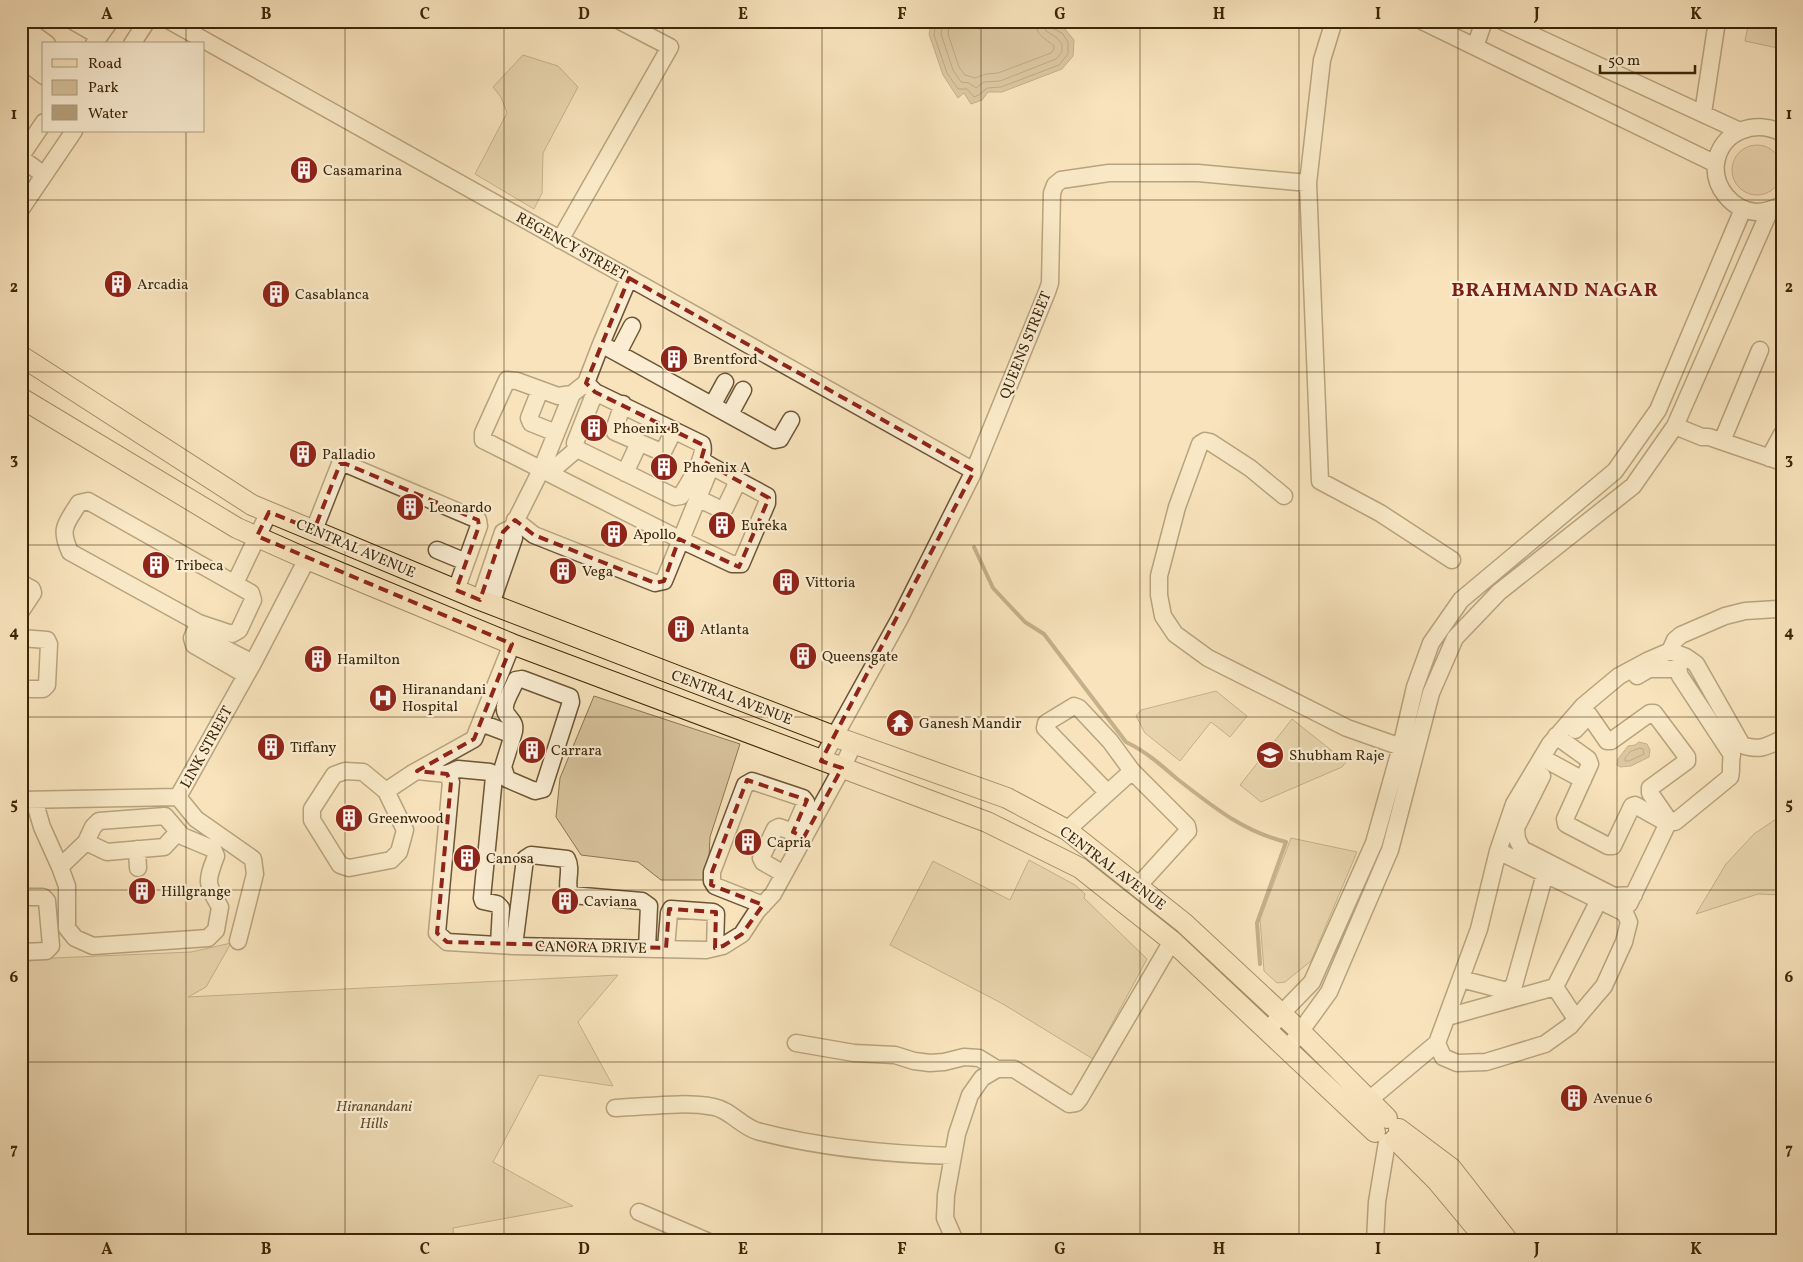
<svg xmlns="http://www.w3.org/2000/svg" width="1803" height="1262" font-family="Vollkorn,serif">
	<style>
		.green { fill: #d8c39d; stroke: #8a7552 }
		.water { fill: #b8a37f; stroke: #86714f }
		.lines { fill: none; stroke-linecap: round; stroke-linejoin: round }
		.shore { stroke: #7a6544; stroke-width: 1 }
		.stream { stroke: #86714f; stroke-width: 4 }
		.minor-casing { stroke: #6b5635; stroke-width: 19 }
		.major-casing { stroke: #3c2708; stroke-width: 22 }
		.minor { stroke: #faedd3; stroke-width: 16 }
		.major { stroke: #f8e3bc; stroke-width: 20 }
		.marked { fill: none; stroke: #8f2418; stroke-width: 4; stroke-dasharray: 10 6; stroke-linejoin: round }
		.grid { fill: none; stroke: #3c2708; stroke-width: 1; stroke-opacity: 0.55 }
		.labels { text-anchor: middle; stroke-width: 4.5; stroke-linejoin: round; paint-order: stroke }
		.poi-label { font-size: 15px; fill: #3c2708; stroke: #faedd3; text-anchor: start }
		.street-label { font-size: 15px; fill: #3c2708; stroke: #faedd3 }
		.park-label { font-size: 15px; font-style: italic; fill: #634e2d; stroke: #faedd3 }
		.district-label { font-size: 20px; font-weight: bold; letter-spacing: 1px; fill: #7a1f14; stroke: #faedd3 }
		.neatline { fill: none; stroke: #3c2708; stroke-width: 2 }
		.grid-label { font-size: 16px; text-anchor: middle; font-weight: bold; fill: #3c2708 }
	</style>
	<rect width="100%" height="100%" fill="#f8e3bc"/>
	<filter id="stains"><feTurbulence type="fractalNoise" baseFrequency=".004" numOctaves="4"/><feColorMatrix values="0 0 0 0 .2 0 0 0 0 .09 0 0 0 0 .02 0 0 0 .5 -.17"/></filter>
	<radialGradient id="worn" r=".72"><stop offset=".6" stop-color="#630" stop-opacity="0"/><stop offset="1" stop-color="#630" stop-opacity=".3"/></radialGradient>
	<path class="green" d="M1749 21H1782V49L1745 41Z
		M523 55 558 66 578 87 543 153 542 193 534 209 475 174 507 113 501 97 493 87Z
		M1732 170a25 25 0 1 1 50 0a25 25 0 1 1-50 0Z
		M1216 691 1247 716 1230 737 1211 722 1180 761 1145 733 1136 716 1141 710Z
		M594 696 740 744 710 837 708 880H661L638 862 581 855 556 817 560 778Z
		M1292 719 1346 762 1342 767 1261 802 1240 785Z
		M1782 815V895L1758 894 1696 914 1726 864 1754 834Z
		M1291 838 1357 852 1311 961 1285 982 1277 983 1264 971 1260 919Z
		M1029 860 1075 885 1085 894 1084 898 1147 959 1093 1059 1003 1004 890 945 933 861 1010 900Z
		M231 943 206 987 188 997 618 975 578 1022 613 1086 539 1075 493 1162 573 1206 453 1228 454 1241H21V962L53 958 191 952Z"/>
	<path class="water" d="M932 21H1049L1065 29 1074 40 1073 56 1062 69 1002 92H988L982 100 971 104 964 93 958 98 943 75 929 34Z
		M1639 742 1647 744 1650 750 1649 757 1631 766 1620 767 1617 765 1618 759 1628 746 1635 745Z"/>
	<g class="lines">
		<path class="shore" d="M936 21 934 35 947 73 958 89H967L974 97 979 95 987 88 1001 87 1059 65 1068 54V42L1062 33 1050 27 1049 21
			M943 21 941 34 953 70 961 82 969 83 976 88 984 82 1000 81 1056 59 1062 52V44L1057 38 1046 31 1042 21
			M950 21 948 34 959 67 965 75 975 78 986 74 998 73 1051 53 1054 49V46C1045 38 1036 36 1035 21
			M1640 748 1643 749 1644 754 1629 761H1625V758L1630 752Z"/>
		<path class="stream" d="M974 547 993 588 1025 622 1044 634 1126 742C1145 751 1160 764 1176 778 1212 806 1242 831 1286 842L1257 923 1260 964"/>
		<defs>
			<path id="minor" d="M73 21 99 36
				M170 21 974 471
				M1334 21 1322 60 1308 183 1320 481 1380 513 1452 560
				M1422 21 1716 164
				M1502 21 1740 131
				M21 25 47 44
				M94 44 110 21
				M132 44 147 21
				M21 45 44 60
				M23 47 24 61 44 76
				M1475 47 1484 21
				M1703 113 1717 21
				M1782 133C1755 119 1721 131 1716 163 1713 187 1732 210 1756 212 1765 212 1774 209 1782 205
				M21 156 44 122
				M21 158 44 175
				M21 209 74 131
				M560 240 670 47 620 21
				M601 344 775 440 780 439 791 420
				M618 353 632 326
				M586 383 595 392 702 444C707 458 688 483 681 496L675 497 577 449 575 443 595 392
				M540 390 529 418 531 423 556 433
				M572 394 558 396 517 381 507 380 483 433V440L679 539 732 564H741L767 503V496L711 466
				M623 404 615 427V432L659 451 664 450 674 430
				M713 404 725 382
				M730 414 743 390
				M1675 426 1702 437H1709L1782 462
				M1722 441 1760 350
				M1769 458 1782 434
				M550 472 577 449
				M625 473 639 443
				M1284 496 1250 468 1210 442 1205 441 1200 444 1177 507 1159 576V595L1163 616 1175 634 1208 658 1347 728 1401 747
				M697 498 720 509 725 508 738 481
				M515 520 534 535 655 583 664 581 711 466 703 461
				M314 530 340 464H346L478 520 479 526 456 590
				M437 550 466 562
				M238 577 269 512
				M21 583 32 589 33 593 21 611
				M480 600 503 532 512 528
				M491 604 514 538 512 528 542 468 572 394 586 383 601 344 629 278
				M199 623 232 634 239 630 253 600 251 593 88 501 79 503C66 524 59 528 70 552L199 623 192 638 194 645 246 675
				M194 633 253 663
				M21 638 47 640 49 644 47 685 43 689H21
				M1670 651 1675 640 1681 635 1725 616 1745 611 1777 609 1782 612
				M1637 676 1649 669H1678
				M481 723 513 735 503 767 507 779 535 791 543 789 571 702 570 697 522 679 516 680C513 688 506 698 505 706 503 719 519 718 513 735
				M1575 730 1589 715 1607 741H1611L1650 713H1654L1687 757V761L1650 788V793L1670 822H1675L1730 777C1732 771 1730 763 1732 755L1680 676 1678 669 1683 656
				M1556 736 1588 759 1590 764 1565 819 1566 824 1608 846H1613L1632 806 1635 805 1665 822 1667 825 1629 904
				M821 761 900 618 974 471 1047 292 1050 283 1052 193 1055 185 1061 180 1109 173H1198L1308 183
				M1550 762 1583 780
				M417 771 447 774 451 782 437 933 447 942 514 946 706 950 723 946 742 934 757 911 773 894 842 768 854 743
				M1132 771 1187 826 1188 831 1138 886
				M447 774 458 769 490 772 494 777 482 898 483 901 497 904 501 908 499 945
				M1542 776 1516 828 1517 839 1522 849 1614 896 1634 895
				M386 791 405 830 399 852 391 860 349 868 340 865 312 820V809L334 775 345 771 363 772 386 791 413 773 474 739 512 644
				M178 797 196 819 253 859 255 874 238 941
				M21 800 178 797 253 663 307 559
				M34 800 42 827 60 867 67 886V928L75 938 93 946 208 938 216 930 220 907C206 883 206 882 216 856L213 849 182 836 165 816 99 821 93 827 86 842 60 867
				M1067 830 1132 771 1110 741 1079 708 1074 706 1046 723 1045 728 1108 793
				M86 842 107 852 164 847 178 832
				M137 849 138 868
				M784 874 763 862 761 858 775 829 779 827 793 832
				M21 897H43L47 901 51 946 46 951 21 952
				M763 905 715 886 712 881V872L745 785 752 781 803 798 806 802 793 832 804 837
				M514 946 525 859 531 855 567 859C573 870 564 885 571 895L642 901 649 906 647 948
				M666 948 669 913 671 909 713 912 716 914 715 948
				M1461 979 1507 991 1514 985 1545 874
				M1555 987 1576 1019
				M1447 1017 1555 987 1599 900
				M1268 1031 1281 1014 1312 982 1374 843 1401 747 1415 687 1431 643 1461 600 1615 471 1658 410 1743 209
				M796 1043 854 1053 895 1055 914 1061 930 1063 944 1062 964 1057 979 1058 997 1069
				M1437 1043 1443 1057 1457 1063 1486 1062 1545 1044 1570 1026 1604 986 1624 942 1629 922 1625 913 1498 851
				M1287 1050 1329 992 1390 850 1431 693 1455 638 1499 592 1633 486 1675 426 1770 210
				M1369 1100 1437 1043 1479 929 1498 851 1514 804 1550 744 1583 706 1619 676 1647 661 1670 651 1686 657 1696 664 1742 745C1759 751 1766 747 1782 739
				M615 1108C646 1107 683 1101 714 1107 730 1110 741 1126 757 1131 820 1148 887 1154 953 1156
				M639 1212 707 1241
				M955 1241 945 1218 946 1195 957 1134 970 1095 982 1078 997 1069H1014L1069 1104 1076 1103 1080 1098 1172 941
				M1375 1241 1377 1202 1387 1142"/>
			<path id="major" d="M21 356 252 505 480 600 836 737 1007 798 1067 830 1184 923 1301 1032 1387 1118
				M21 398 237 528 307 559 512 644 987 822 1080 868 1172 941 1375 1132
				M1399 1129 1451 1168 1508 1241
				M1395 1139 1437 1181 1487 1241"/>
		</defs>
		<use href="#minor" class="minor-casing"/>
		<use href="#major" class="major-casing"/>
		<use href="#minor" class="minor"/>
		<use href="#major" class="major"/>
	</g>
	<path d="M0 0H1803V1262H0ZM629 278 974 471 821 761 842 768 804 837 793 832 807 800 747 780 712 872 711 885 763 905 742 934 723 946 715 948 716 912 669 909 666 948 447 942 437 933 451 782 447 774 417 771 474 739 512 644 257 536 269 512 314 530 340 464H346L478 520 479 526 456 590 480 600 503 532 515 520 534 535 655 583 664 581 679 539 739 567 769 498 701 460 705 446 595 392 586 383Z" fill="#f8e3bc" fill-opacity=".55" fill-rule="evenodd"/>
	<path class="marked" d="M629 278 974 471 821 761 842 768 804 837 793 832 807 800 747 780 712 872 711 885 763 905 742 934 723 946 715 948 716 912 669 909 666 948 447 942 437 933 451 782 447 774 417 771 474 739 512 644 257 536 269 512 314 530 340 464H346L478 520 479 526 456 590 480 600 503 532 515 520 534 535 655 583 664 581 679 539 739 567 769 498 701 460 705 446 595 392 586 383Z"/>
	<path class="grid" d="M186 21V44M345 21V1241M504 21V1241M663 21V1241M822 21V1241M981 21V1241M1140 21V1241M1299 21V1241M1458 21V1241M1617 21V1241M186 131V1241M21 200H1782M21 372H1782M21 545H1782M21 717H1782M21 890H1782M21 1062H1782"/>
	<defs>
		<symbol id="building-disc" viewBox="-11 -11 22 22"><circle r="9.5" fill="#8f2418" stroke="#faedd3"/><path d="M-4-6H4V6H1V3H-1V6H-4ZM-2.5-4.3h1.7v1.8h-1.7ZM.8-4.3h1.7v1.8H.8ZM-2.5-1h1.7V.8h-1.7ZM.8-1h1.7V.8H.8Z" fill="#fff"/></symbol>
		<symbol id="hospital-disc" viewBox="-11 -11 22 22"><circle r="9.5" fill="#8f2418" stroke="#faedd3"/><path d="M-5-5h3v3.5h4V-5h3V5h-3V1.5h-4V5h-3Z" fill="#fff"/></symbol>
		<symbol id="temple-disc" viewBox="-11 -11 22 22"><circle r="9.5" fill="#8f2418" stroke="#faedd3"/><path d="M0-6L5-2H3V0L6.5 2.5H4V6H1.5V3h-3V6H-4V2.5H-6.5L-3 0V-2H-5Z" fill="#fff"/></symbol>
		<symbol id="university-disc" viewBox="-11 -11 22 22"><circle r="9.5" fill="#8f2418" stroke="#faedd3"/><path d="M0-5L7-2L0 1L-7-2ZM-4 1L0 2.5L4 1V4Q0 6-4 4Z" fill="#fff"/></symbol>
	</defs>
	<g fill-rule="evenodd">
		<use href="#building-disc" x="288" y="154" width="32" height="32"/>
		<use href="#building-disc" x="102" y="268" width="32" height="32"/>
		<use href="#building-disc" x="260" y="278" width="32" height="32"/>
		<use href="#building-disc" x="658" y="343" width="32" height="32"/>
		<use href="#building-disc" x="578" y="412" width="32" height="32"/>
		<use href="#building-disc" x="287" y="438" width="32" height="32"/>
		<use href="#building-disc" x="648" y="451" width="32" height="32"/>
		<use href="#building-disc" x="394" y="491" width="32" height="32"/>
		<use href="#building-disc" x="706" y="509" width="32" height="32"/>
		<use href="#building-disc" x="598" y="518" width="32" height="32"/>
		<use href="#building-disc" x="140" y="549" width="32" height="32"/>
		<use href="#building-disc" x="547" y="555" width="32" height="32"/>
		<use href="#building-disc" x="770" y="566" width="32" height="32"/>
		<use href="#building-disc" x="665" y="613" width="32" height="32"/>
		<use href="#building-disc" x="787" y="640" width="32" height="32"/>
		<use href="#building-disc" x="302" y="643" width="32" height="32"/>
		<use href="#hospital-disc" x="367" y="682" width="32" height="32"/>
		<use href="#temple-disc" x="884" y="707" width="32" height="32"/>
		<use href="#building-disc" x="255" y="731" width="32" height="32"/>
		<use href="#building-disc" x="516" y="734" width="32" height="32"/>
		<use href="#university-disc" x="1254" y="739" width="32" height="32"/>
		<use href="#building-disc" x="333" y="802" width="32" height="32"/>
		<use href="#building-disc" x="732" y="826" width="32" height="32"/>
		<use href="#building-disc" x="451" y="842" width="32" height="32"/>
		<use href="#building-disc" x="126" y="875" width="32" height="32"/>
		<use href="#building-disc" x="549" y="885" width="32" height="32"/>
		<use href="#building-disc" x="1558" y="1082" width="32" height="32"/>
	</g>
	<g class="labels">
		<g class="poi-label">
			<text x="323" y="175">Casamarina</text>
			<text x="137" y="289">Arcadia</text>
			<text x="295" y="299">Casablanca</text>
			<text x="693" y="364">Brentford</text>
			<text x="613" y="433">Phoenix B</text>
			<text x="322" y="459">Palladio</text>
			<text x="683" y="472">Phoenix A</text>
			<text x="429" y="512">Leonardo</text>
			<text x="741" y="530">Eureka</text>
			<text x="633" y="539">Apollo</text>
			<text x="175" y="570">Tribeca</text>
			<text x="582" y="576">Vega</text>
			<text x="805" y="587">Vittoria</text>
			<text x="700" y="634">Atlanta</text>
			<text x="822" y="661">Queensgate</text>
			<text x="337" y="664">Hamilton</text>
			<text x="402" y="694">Hiranandani<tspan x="402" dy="17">Hospital</tspan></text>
			<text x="919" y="728">Ganesh Mandir</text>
			<text x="290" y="752">Tiffany</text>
			<text x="551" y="755">Carrara</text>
			<text x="1289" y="760">Shubham Raje</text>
			<text x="368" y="823">Greenwood</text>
			<text x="767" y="847">Capria</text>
			<text x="486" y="863">Canosa</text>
			<text x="161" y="896">Hillgrange</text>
			<text x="584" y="906">Caviana</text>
			<text x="1593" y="1103">Avenue 6</text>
		</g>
		<g class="street-label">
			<text transform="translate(572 246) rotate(29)" y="5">REGENCY STREET</text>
			<text transform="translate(1025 345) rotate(-68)" y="5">QUEENS STREET</text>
			<text transform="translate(356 548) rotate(23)" y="5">CENTRAL AVENUE</text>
			<text transform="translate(732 697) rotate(21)" y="5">CENTRAL AVENUE</text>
			<text transform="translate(206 747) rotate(-61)" y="5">LINK STREET</text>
			<text transform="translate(1113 868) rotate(37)" y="5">CENTRAL AVENUE</text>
			<text transform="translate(591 947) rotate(1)" y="5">CANORA DRIVE</text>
		</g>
		<g class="park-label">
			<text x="374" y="1111">Hiranandani<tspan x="374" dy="17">Hills</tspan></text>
		</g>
		<g class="district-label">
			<text x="1555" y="296">BRAHMAND NAGAR</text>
		</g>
	</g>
	<rect width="1803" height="1262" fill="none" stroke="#f8e3bc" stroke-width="55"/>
	<rect x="42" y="42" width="162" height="90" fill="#faedd3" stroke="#ae9e82"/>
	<rect x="52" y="59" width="25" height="8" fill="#f8e3bc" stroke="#ae9e82"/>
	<text x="88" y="68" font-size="15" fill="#3c2708">Road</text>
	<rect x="52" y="80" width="25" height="15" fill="#d8c39d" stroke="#ae9e82"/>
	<text x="88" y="92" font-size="15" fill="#3c2708">Park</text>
	<rect x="52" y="105" width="25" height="15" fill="#b8a37f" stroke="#ae9e82"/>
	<text x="88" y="118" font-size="15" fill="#3c2708">Water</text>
	<path d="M1600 65v8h95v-8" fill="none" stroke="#3c2708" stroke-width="2.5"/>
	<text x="1608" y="65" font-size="15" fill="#3c2708" stroke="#faedd3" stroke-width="4" paint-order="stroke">50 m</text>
	<rect x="28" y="28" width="1748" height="1206" class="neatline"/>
	<g class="grid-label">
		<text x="107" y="19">A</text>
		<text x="266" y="19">B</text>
		<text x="425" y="19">C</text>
		<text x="584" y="19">D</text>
		<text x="743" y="19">E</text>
		<text x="902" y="19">F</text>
		<text x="1060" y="19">G</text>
		<text x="1219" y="19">H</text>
		<text x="1378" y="19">I</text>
		<text x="1537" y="19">J</text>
		<text x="1696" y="19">K</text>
		<text x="14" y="119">1</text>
		<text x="1789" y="119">1</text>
		<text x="14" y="292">2</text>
		<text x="1789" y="292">2</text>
		<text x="14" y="464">3</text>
		<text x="1789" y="464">3</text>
		<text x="14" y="637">4</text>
		<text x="1789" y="637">4</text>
		<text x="14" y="809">5</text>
		<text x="1789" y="809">5</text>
		<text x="14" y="982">6</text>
		<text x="1789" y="982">6</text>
		<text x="14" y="1154">7</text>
		<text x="1789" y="1154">7</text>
		<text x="107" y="1254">A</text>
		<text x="266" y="1254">B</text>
		<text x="425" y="1254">C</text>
		<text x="584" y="1254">D</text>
		<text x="743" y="1254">E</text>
		<text x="902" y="1254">F</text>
		<text x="1060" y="1254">G</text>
		<text x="1219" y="1254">H</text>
		<text x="1378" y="1254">I</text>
		<text x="1537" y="1254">J</text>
		<text x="1696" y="1254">K</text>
	</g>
	<rect width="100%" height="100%" filter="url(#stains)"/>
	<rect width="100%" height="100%" fill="url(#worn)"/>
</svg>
